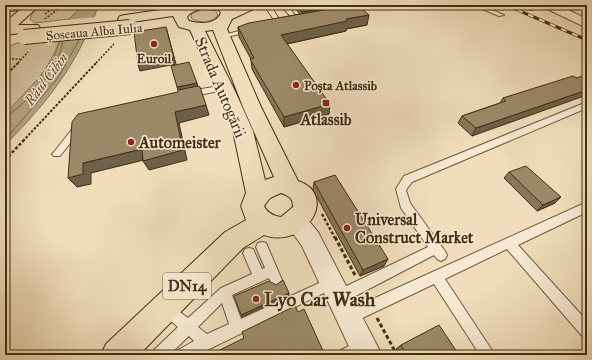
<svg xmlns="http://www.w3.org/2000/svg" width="592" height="360" font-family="'IM FELL Great Primer',serif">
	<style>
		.green { fill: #d3bf9e; stroke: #8b7656 }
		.water { fill: #b6a281; stroke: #887453 }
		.pier { fill: #f1ddbb }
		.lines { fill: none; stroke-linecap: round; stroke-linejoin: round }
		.shore { stroke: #7c6848; stroke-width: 1 }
		.service-casing { stroke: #6e5a3a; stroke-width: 2 }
		.minor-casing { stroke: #6e5a3a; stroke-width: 2 }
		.primary-casing { stroke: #432e0f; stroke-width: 2 }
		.path-far3 { stroke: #432e0f; stroke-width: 1.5; stroke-dasharray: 2 1.5; stroke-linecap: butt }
		.path-far2 { stroke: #432e0f; stroke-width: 2; stroke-dasharray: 2.5 1.5; stroke-linecap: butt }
		.path-far1 { stroke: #432e0f; stroke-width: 2.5; stroke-dasharray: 3 2; stroke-linecap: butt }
		.path { stroke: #432e0f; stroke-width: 3; stroke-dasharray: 4 2.5; stroke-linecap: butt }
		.service { fill: #f6e9d3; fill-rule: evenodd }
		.minor { fill: #f6e9d3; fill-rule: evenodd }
		.primary { fill: #f1ddbb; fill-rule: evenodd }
		.rail-casing { stroke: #432e0f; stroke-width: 3 }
		.rail { stroke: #f6e9d3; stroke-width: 2; stroke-dasharray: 6; stroke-linecap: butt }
		.primary-bridge-casing { stroke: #432e0f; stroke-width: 16; stroke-linecap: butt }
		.primary-bridge { stroke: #f1ddbb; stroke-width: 14 }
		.wall { fill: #877659; stroke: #432e0f }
		.shaded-wall { fill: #6e6049; stroke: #432e0f }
		.building { fill: #9d8968; stroke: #432e0f }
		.poi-dot { fill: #8f2418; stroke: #f6e9d3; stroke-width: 1.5 }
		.labels { text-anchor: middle; stroke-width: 3; stroke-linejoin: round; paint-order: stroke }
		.far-street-label { font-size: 13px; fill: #432e0f; stroke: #f6e9d3 }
		.far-poi-label { font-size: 13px; font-weight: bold; fill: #432e0f; stroke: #f6e9d3 }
		.far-water-label { font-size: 14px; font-style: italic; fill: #604b2c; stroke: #f6e9d3 }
		.shield { fill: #f6e9d3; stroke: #79664a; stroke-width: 1 }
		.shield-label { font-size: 15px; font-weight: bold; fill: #432e0f }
		.street-label { font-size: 16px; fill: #432e0f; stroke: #f6e9d3 }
		.poi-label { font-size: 16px; font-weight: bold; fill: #432e0f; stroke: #f6e9d3; text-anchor: start }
		.near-poi-label { font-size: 19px; font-weight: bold; fill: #432e0f; stroke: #f6e9d3; text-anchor: start }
	</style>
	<rect width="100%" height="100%" fill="#f1ddbb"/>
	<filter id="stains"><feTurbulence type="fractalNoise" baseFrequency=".005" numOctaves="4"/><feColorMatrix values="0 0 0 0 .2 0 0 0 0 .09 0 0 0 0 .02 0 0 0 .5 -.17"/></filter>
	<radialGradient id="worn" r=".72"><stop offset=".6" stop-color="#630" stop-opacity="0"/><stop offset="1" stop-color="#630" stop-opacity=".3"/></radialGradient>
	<path class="green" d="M41 5H83L69 19 35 23 30 19 33 12Z
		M204 9 216 11 218 15C212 23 199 24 191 18L192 13Z
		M60 39C49 71 29 91 5 114V48L17 43Z"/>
	<path class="water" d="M83 5H99C91 24 84 43 73 61 55 92 30 120 5 145V114L38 79 53 59 69 19Z"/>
	<path class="pier" d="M96 17 87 37 58 39 66 20Z"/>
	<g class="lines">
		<path class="shore" d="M5 116C22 109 47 78 56 62 60 56 61 48 63 41
			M5 140 58 78 79 40"/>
		<defs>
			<path id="service" d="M264 5H270L283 25 282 26H278Z
				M281 5H287L299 20V22H295Z
				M473 5H481L504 15 499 16Z
				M23 6 26 8 25 9 5 12V8Z
				M251 28 254 30 253 31 222 38 219 36Z
				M225 85 229 87 228 89 190 97 186 94 190 91Z
				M587 102V108L412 182 406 190 410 203 445 251 447 255 445 259 441 261 437 259 434 255 344 302 339 303 334 302 333 297 334 292 428 247 401 208 396 189 404 176Z
				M80 122 83 123 84 125 83 127 60 156H54L52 154 54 152 77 123Z
				M587 202V212L518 245 587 321V338L582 336 507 249 445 279 495 355H480L434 284 354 322 349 324 344 322 342 317 344 312Z
				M262 242 266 243 282 280 280 284 276 286 272 284 269 278 232 295 241 319 332 277 336 279 338 283 336 287 197 355H176L178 350 194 341 189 336 169 355H152L154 350 178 327 161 313 160 308 161 303 166 302 188 318 221 288 252 274 243 253 245 249 249 248 253 249 262 269 265 268 256 247 258 243ZM222 303 229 324 207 334 198 327Z
				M364 339 369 341 371 346 369 351 361 355H339L341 350Z"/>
			<path id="minor" d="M543 5H558L587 19V28L545 8Z
				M296 212 304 215 318 232 382 355H353L302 246 285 222 288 215Z"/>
			<path id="primary" d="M26 5H40L18 25H38L40 28 38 31 5 35V22Z
				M185 5H205C201 11 191 10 187 17L189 21C200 24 216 25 221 13L219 10 212 8 211 5H229L232 9 241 5H257L256 8 232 19 227 29 261 107 298 181C339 194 306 250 264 235L243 248 139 355H101L106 344 225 232 246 220 241 206 246 193 233 131 218 91 190 30 179 27 173 16 125 23 120 22 118 19 120 16 125 15 180 7ZM213 30 243 107 274 177 265 180 253 131 235 91 205 31ZM281 193C289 196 293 198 293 207L281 217C274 216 267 213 264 206L270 198Z"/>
		</defs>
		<use href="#service" class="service-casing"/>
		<use href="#minor" class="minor-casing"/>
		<use href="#primary" class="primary-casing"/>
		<path class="path-far3" d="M517 5 531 10 537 9
			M45 14 57 5
			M45 19 63 5
			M5 59H20
			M18 63 28 52
			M96 63 114 44"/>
		<path class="path-far2" d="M5 76 19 62
			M23 141 97 62"/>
		<path class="path-far1" d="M5 160 24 140
			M322 214 335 238"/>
		<path class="path" d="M335 237 355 275
			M377 318 397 355"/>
		<use href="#service" class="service"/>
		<use href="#minor" class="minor"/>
		<use href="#primary" class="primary"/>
		<defs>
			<path id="rail" d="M506 5 587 40"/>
		</defs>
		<use href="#rail" class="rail-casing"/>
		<use href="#rail" class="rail"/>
		<defs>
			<path id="primary-bridge" d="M24 37 130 27"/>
		</defs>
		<use href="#primary-bridge" class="primary-bridge-casing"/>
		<use href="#primary-bridge" class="primary-bridge"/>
	</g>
	<path class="wall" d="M292 5H358L367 25 346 29V31L287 44 329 114 284 127 252 69 251 59 239 37 238 27 300 14Z
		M577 78 472 136 458 123 462 116 500 103 503 98Z
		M509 172 555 203 537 211 504 178Z
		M314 182 384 266 360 276 313 190Z
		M401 345 459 355H400L396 349Z"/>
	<path class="shaded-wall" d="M345 5H352L302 17V12Z
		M369 15 367 25 346 29V31L281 45V35L346 19Z
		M166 27 176 64 140 71 138 65Z
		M197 83 198 89 179 93 177 87Z
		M587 90V95L472 136 476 128Z
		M330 104 329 114 284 127V117Z
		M206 105 209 115 179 123 187 160 149 170 143 161 175 112Z
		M142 149 148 159 91 173V184L77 187 68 178 83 163Z
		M561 197 555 203 537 211 543 205Z
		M388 259 384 266 360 276 363 270Z
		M289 293V295L242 317 241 315Z
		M293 351V352L287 355H284Z"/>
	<path class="building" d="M296 5H345L302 12Z
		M352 5H358L369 15 346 19 347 21 281 35 330 104 284 117 250 59 254 58 238 27 249 23Z
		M166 27 174 58 138 65 134 32Z
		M189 62 197 83 177 87 171 66Z
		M587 74V90L476 128 462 116 506 101 503 98 573 76 577 78Z
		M198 86 200 87 206 105 175 112 183 150 143 161 142 149 83 163V174L68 178 72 122 78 114 178 92V90Z
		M526 166 561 197 543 205 509 172Z
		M335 175 388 259 363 270 314 182Z
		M283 280 289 293 241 315 234 296 269 281 276 285Z
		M295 306 298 312 304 309 324 353 321 355H294L293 351 284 355H217L216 352 244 338 242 332Z
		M439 325 459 355H406L401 345Z"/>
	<g class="poi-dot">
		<circle cx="154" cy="44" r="4"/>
		<circle cx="296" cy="85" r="4"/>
		<rect x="322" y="99" width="8" height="8" rx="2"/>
		<circle cx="131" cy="142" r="4"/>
		<circle cx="347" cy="228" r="4"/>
		<circle cx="256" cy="299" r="4"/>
	</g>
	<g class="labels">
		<g class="far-street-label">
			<text transform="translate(94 31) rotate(-5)" y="5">Șoseaua Alba Iulia</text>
		</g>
		<g class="far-poi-label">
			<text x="154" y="63">Euroil</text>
			<text x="304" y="90" text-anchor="start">Poșta Atlassib</text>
		</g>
		<g class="far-water-label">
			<text transform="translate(46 79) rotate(-53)" y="5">Râul Cibin</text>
		</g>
		<rect class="shield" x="163" y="273" width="48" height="26" rx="3"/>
		<g class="shield-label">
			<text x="187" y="291">DN14</text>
		</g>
		<g class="street-label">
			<text transform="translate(221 87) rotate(67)" y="6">Strada Autogării</text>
		</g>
		<g class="poi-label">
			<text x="326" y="125" text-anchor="middle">Atlassib</text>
			<text x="139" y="148">Automeister</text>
			<text x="355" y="225">Universal<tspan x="355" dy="18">Construct Market</tspan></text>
		</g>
		<g class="near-poi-label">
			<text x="264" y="306">Lyo Car Wash</text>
		</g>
	</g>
	<rect width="592" height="360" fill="none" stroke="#f1ddbb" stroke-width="20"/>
	<rect x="6" y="6" width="580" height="348" fill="none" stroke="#432e0f" stroke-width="2"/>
	<rect x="10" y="10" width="572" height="340" fill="none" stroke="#432e0f"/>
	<rect width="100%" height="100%" filter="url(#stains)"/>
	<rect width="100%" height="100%" fill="url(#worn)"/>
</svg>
